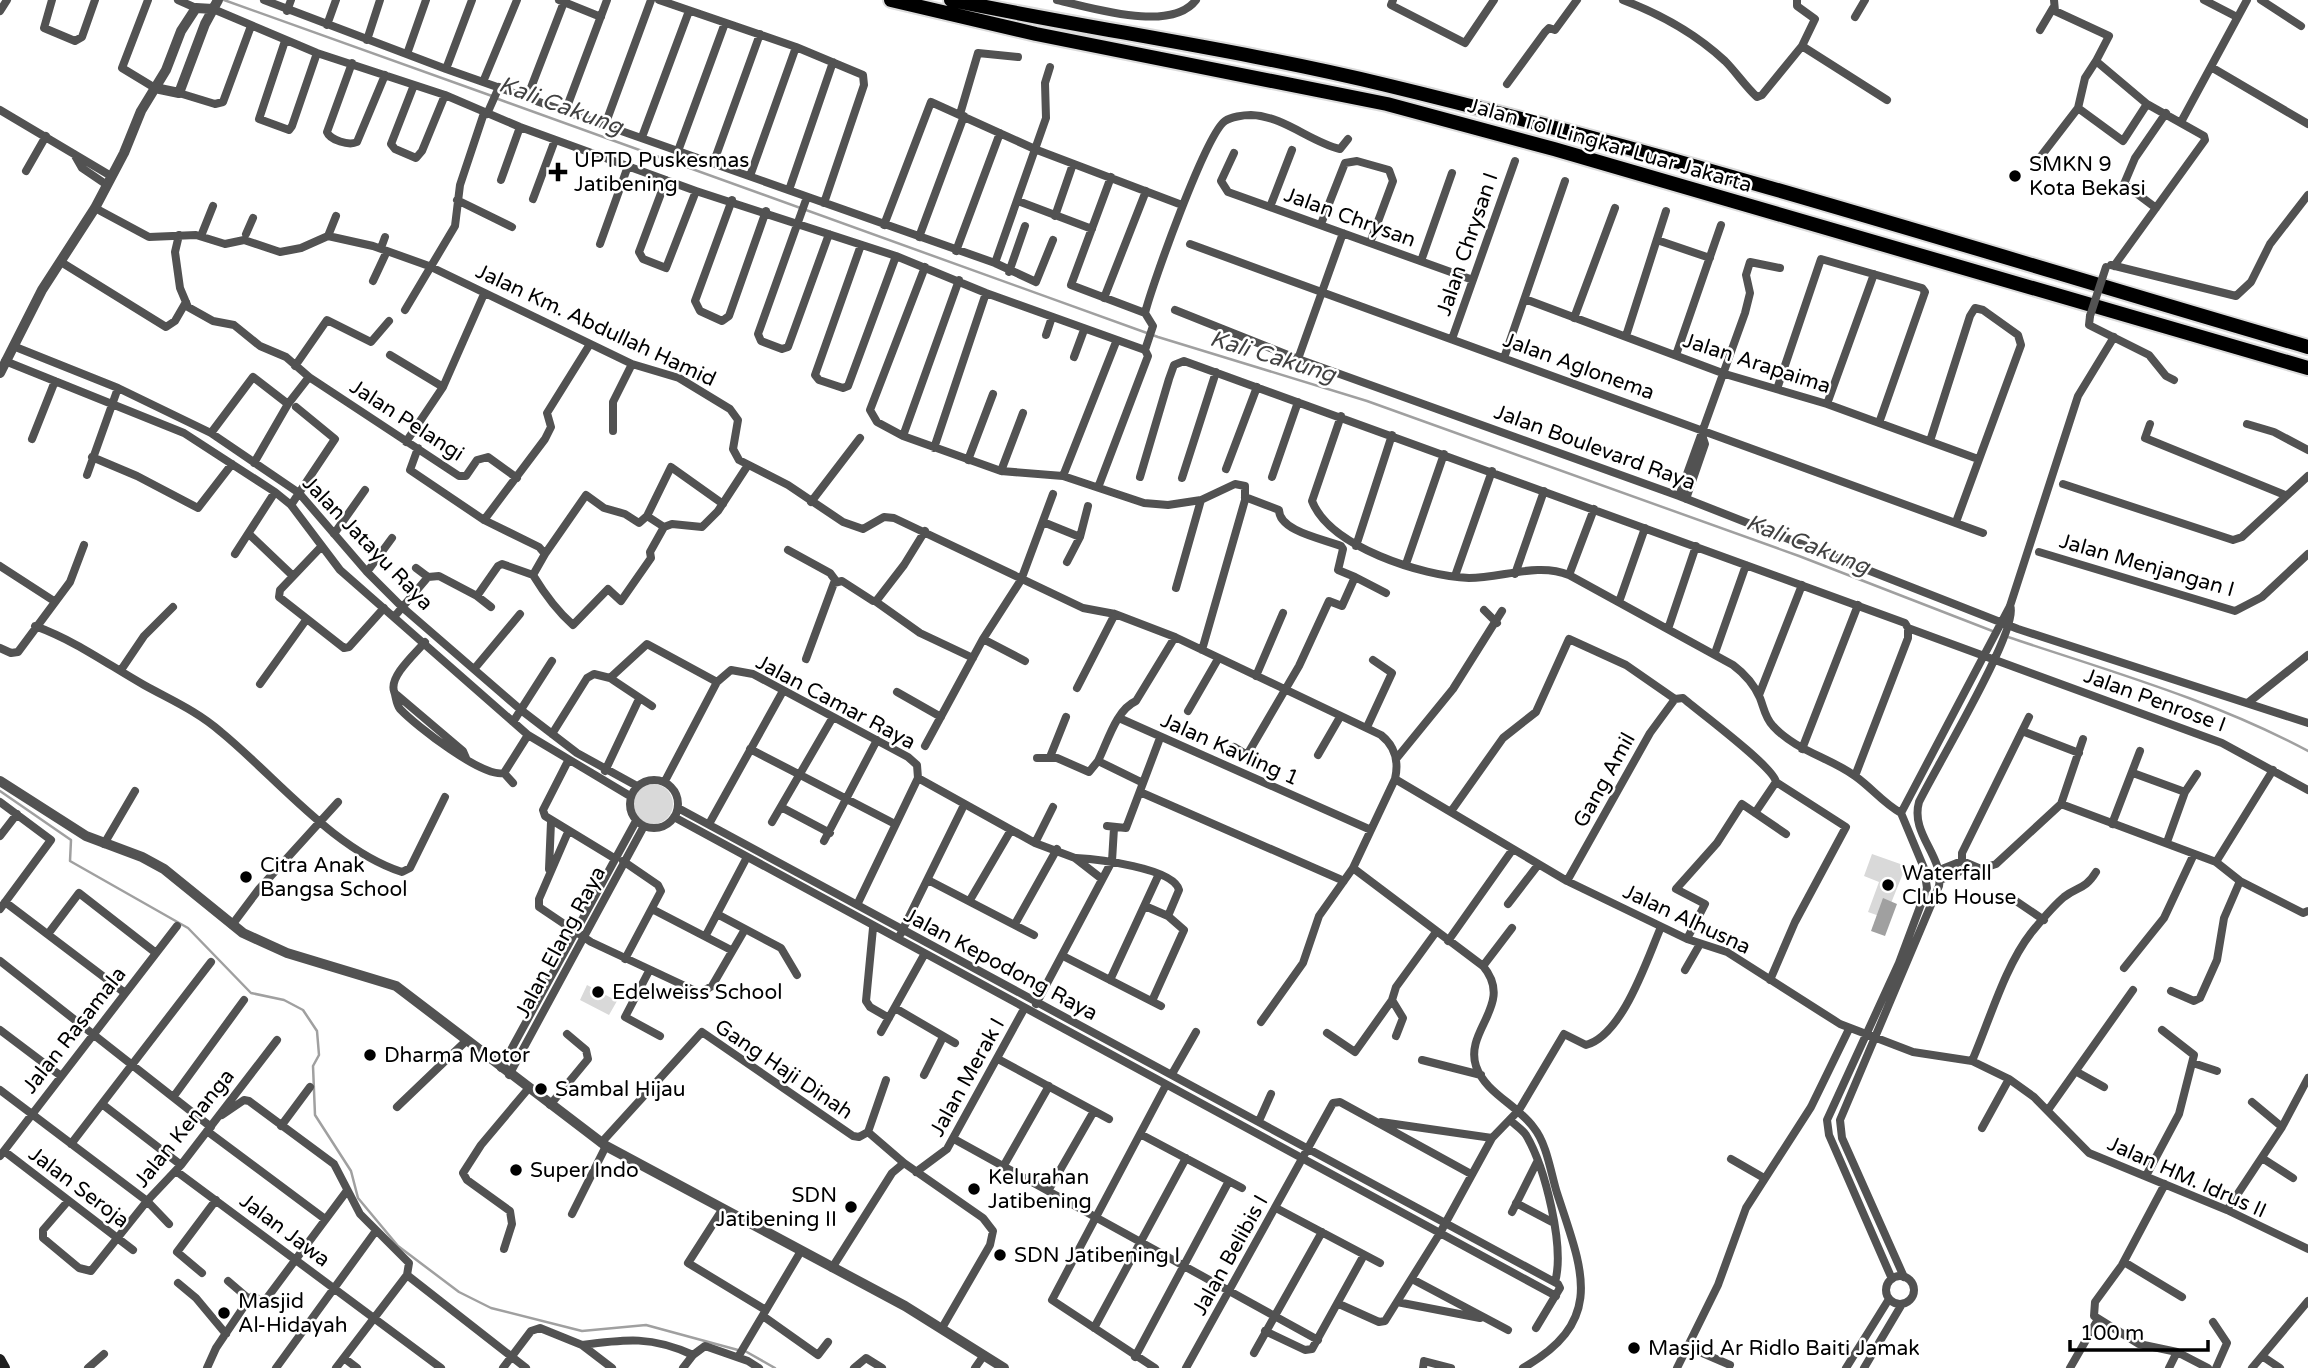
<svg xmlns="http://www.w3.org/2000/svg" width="2308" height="1368" font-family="'Varela Round',sans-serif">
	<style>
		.green { fill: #d9d9d9 }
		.water { fill: #a0a0a0 }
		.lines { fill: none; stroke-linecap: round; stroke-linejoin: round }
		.stream { stroke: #a0a0a0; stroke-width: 2.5 }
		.motorway-casing { stroke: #dbdbdb; stroke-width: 18 }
		.minor { stroke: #525252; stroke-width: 8 }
		.tertiary { stroke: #525252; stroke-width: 10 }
		.secondary { stroke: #1f1f1f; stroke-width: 10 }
		.motorway { stroke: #000; stroke-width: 14 }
		.minor-bridge { stroke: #525252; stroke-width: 8 }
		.poi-dot { fill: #000; stroke: #fff; stroke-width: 2.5 }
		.labels { text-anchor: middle; stroke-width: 5; stroke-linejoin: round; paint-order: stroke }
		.street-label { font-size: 21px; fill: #000; stroke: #fff }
		.poi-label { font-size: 21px; fill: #000; stroke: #fff; text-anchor: start }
		.water-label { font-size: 23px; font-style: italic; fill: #414141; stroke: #fff }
	</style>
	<rect width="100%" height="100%" fill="#fff"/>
	<path class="green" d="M633 804a20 20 0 1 1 40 0a20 20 0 1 1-40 0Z
		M1872 854 1906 866 1885 918 1868 912 1879 882 1864 876Z
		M587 985 617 1001 609 1015 580 1000Z"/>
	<path class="water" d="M1883 898 1897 904 1885 936 1871 931Z"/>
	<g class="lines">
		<path class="stream" d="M224 0 492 96
			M498 99 1158 337 1367 401 1799 556 1995 632
			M2008 637C2109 671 2213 700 2308 751
			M0 791 71 840 70 861 188 928 251 993 284 1000 303 1010 317 1031 319 1055 313 1066 315 1115 351 1171 358 1198 398 1246 459 1292 491 1308 582 1331 646 1325 738 1350
			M745 1351 775 1368"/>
		<defs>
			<path id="motorway" d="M891 0 1036 34 1387 104 1554 149 2308 368
				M951 0C1096 30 1242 50 1386 85 1697 160 2002 258 2308 347"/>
		</defs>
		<use href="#motorway" class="motorway-casing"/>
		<path class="minor" d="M52 0 44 28 75 41 82 37 95 0
			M148 0 122 68 155 88
			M178 0 196 8
			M264 0 446 69 995 263 1036 282 1053 240
			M559 0 601 17
			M659 0 796 47 863 75 864 85 824 203
			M1057 0C1093 8 1171 33 1196 0
			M1393 0 1391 5 1465 43 1494 0
			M1623 0C1660 14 1695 33 1725 61 1736 72 1745 86 1757 97L1762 95 1802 46
			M1797 0V6L1815 19 1802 46 1887 100
			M2054 0 2055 11 2109 36 2096 61 2147 104 2204 136 2205 140 2114 266
			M2204 0 2237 17
			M2261 0 2301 26
			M213 9 317 53 445 95 520 127 696 191 896 256 986 293 1145 350
			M0 11 7 0
			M287 11 291 0
			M1855 17 1865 0
			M327 25 336 0
			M2040 30 2053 8
			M367 40 380 0
			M285 41 259 119 289 130 292 126 317 53
			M407 54 426 0
			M2096 61 2085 78 2078 108 2123 141 2147 104
			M352 63 327 132C330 140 349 146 357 142L385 75
			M2211 67 2308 124
			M446 69 472 0
			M483 82 517 0
			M1507 84 1545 32 1549 28 1555 30 1577 0
			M414 85 391 144 395 149 416 158 422 151 445 95
			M179 93 215 104 223 102 251 26
			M527 98 564 2
			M0 110 111 176
			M565 112 607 0
			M487 114 499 87
			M960 114 978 53 1018 57
			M2181 122 2247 0
			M605 125 651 0
			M642 137 689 11
			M678 151 725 23
			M1234 153 1221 181 1228 192 1473 280
			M74 154 82 168 107 185
			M2038 160 2078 108
			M713 164 760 34
			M26 171 46 136
			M750 176 796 47
			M501 180 520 127
			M666 180 639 252 643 259 666 268 696 191
			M789 190 833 62
			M807 197 758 334 761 341 782 349 788 347 829 234
			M533 199 555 140
			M457 200 512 227
			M732 200 695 301 700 311 722 321 729 316 766 211
			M1018 201 1092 229
			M1270 207 1292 150
			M95 208 149 237 196 235 225 244 244 240 280 252 301 248 328 236 373 246 429 266 632 364 679 378 730 409 738 420 733 449 739 460 788 485 843 522 863 529 884 517 894 518 1083 608 1115 614 1175 637 1381 735C1395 746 1399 762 1395 779L1353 868 1319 916 1303 963 1261 1022
			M2156 208 2124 184 2135 158 2166 113
			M1055 216 1073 164
			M1321 224 1345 163 1357 161 1389 170 1393 181 1370 243
			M884 225 931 102 1037 150 1182 205
			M246 234 253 218
			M179 235 175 252 180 288 188 307 213 321 234 325 260 346 286 357 309 377 459 476H466L477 460 488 457 517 478
			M201 236 213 206
			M328 236 336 216
			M919 237 964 116
			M1657 240 1710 258
			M600 244 628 166
			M1190 244 1983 533
			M861 245 815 375 819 380 843 388 848 386 896 256
			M381 248 385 237
			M956 251 1000 133
			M1421 261 1452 173
			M61 262 166 327 175 321 186 302
			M995 263 1046 118 1045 83 1050 67
			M2111 265 2236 296 2251 282 2270 244 2308 195
			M925 267 870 410 877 422 903 436 1001 471 1063 476 1144 503 1168 505 1201 500 1235 484 1245 486V500L1202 650
			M1009 272 1025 226
			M373 281 387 251
			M1104 298 1146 191
			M1525 299 1725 374 1827 404 1978 459
			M405 310 455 226 460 185 484 113
			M1175 310 1298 359 1679 496 2018 629 2308 723
			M1145 313C1152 285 1206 134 1225 121 1231 117 1243 115 1251 115 1284 116 1310 142 1340 149L1348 139
			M2090 316 2089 325 2149 355 2166 376 2174 380
			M1574 318 1615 208
			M1046 335 1052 317
			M1626 336 1666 211
			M1452 339 1515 161
			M13 346 118 388 211 433 299 493 367 572 402 607 521 710 577 753 637 786
			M390 355 443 387
			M1676 355 1721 225
			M1074 357 1084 330
			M1504 358 1565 181
			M1298 359 1343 233
			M5 361 184 433 275 492 291 505 340 570 528 735 630 796
			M295 366 327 320 371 342 389 321
			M1777 389 1821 259 1922 288 1925 292 1879 423
			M1827 404 1874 274
			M1341 416 1312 501C1330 547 1422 576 1469 578 1502 578 1538 562 1569 575L1733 665C1745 674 1754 684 1760 698 1764 708 1765 718 1773 726 1796 751 1829 757 1855 776 1872 788 1883 803 1901 813
			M2150 424 2145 438 2285 495
			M2247 424 2274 432 2308 450
			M613 431V402L632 364
			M211 433 253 377 288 404
			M903 436 959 280
			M32 439 55 381
			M1930 441 1970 316 1975 308 1983 310 2018 335 2021 345 1956 522
			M406 442 443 387 484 294
			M934 448 986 293
			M92 457 137 476 198 508 232 464
			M968 460 993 394
			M254 463 288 404 309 377
			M1226 469 1257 387
			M1001 471 1023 413
			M87 475 118 388
			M1063 476 1116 342
			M1140 477 1169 379 1174 365 1184 361 1905 623 1908 628 2222 743 2308 790
			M1272 477 1298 402
			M1182 478 1216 372
			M2063 484 2233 540 2242 537 2308 476
			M1099 485 1148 356 1145 350 1153 326 1145 313 1071 285 1111 177
			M1679 496 1745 313 1750 293 1746 275 1750 262 1780 268
			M1245 497 1279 510C1279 531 1323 539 1341 546L1343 549 1338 570 1355 577
			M1686 499 1705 444 1703 438
			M811 502 860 438
			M291 505 335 439 296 407
			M647 516 671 467 723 504
			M484 520 545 439 551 427 547 413 590 344
			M1043 522 1080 537
			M249 534 293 576
			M334 534 365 490
			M1356 546 1392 435
			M320 548 280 590 279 597 344 648 349 647 384 608
			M788 550 830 573 836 581
			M2039 552 2235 611 2262 597 2308 554
			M235 554 275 492
			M545 554 586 495 604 508 625 514 639 523 647 516 664 527 672 524 702 527 718 511 748 465
			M1067 562 1080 537 1088 506
			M1406 564 1444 454
			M0 566 54 601
			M416 568 428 577
			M367 572 392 538
			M1515 574 1544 491
			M533 575C544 593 557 611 573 625L608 589 621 601 651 558 650 552 664 527
			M1569 575 1594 509
			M1455 576 1492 471
			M1176 588 1201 500
			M477 596 491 607
			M875 601 920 633 973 658
			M1619 602 1645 528
			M1484 610 1497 623
			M394 617 428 577 439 576 477 596 498 566 502 564 533 575 545 554 539 547 484 520 410 470 418 448
			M35 626C76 641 107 664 144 685 171 700 197 711 221 732 276 777 334 850 402 872L410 868 445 797
			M1668 629 1696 546
			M983 639 1025 661
			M425 642C417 652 389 676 394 691 396 696 396 704 400 709 416 726 483 778 504 773L513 783
			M0 648 11 653 18 652 70 582 84 545
			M1715 653 1746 565
			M806 659 834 583 842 581 873 601 877 600 904 565 925 531
			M475 668 520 614
			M121 670 144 636 173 607
			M1256 676 1283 613
			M610 678 647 644 717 682
			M260 684 306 620
			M1077 688 1115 614
			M897 692 941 717
			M397 695 463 751 466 758
			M1759 695 1802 585
			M2249 702 2308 655
			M1188 711 1218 659
			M1119 718 1371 830
			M513 722 552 661
			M1367 727 1392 673 1373 660
			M2022 731 2079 753
			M552 734 587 678 594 674 610 678 652 706
			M925 746 983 639 1021 580 1053 494
			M1234 747 1247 755 1299 666 1329 601 1342 606 1355 577 1386 593
			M750 749 895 824
			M1802 749 1858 605
			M1318 755 1340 717
			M1050 757 1066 717
			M1037 758H1057L1089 772 1098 761 1143 783 1126 828 1107 826
			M1396 759 1453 689 1502 611
			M568 761 543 810 545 816 614 858
			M1098 761C1108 741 1116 710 1136 701L1175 637
			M605 771 639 699
			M504 773 528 735
			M2133 773 2185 792
			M1855 776 1908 638V628
			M918 778 1035 843 1075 858 1102 879
			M1395 779 1567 881 1687 939 1727 952 1840 1024 1913 1052 1972 1061 2009 1079 2034 1097 2089 1153 2227 1210 2308 1249
			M630 804a24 24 0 1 1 48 0a24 24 0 1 1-48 0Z
			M665 781 717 682 731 670 753 674 908 757 917 765 918 778
			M1143 783 1160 738
			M1140 792 1344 881
			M0 802 51 840 0 909
			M2061 804 2083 739
			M781 807 830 833
			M678 808 1558 1284 1560 1288 1536 1328
			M1452 810 1503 738 1536 712 1569 639 1626 665 1675 699 1683 698C1699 712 1774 767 1776 782L1846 827 1795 922 1770 980
			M1755 813 1776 782
			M674 817 1556 1296
			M772 822 833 717
			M709 824 783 691
			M2112 824 2140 751
			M568 832 539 899V907L591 942 700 993 712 986 744 931
			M0 836 17 814
			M824 841 877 740
			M2167 842 2185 792 2197 774
			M1035 843 1053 807
			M104 844 135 791
			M1076 858C1096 859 1174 868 1179 890L1168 916
			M623 861 658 885 661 891 625 959
			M1962 861 1981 869 1996 864 2061 804 2216 862 2240 881 2303 913 2308 911
			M1962 861V853L2029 717
			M2216 862 2273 770
			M1353 868 1483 966C1515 1004 1464 1030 1476 1066 1485 1093 1518 1105 1534 1128 1547 1144 1551 1174 1557 1193 1582 1270 1607 1320 1523 1368
			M549 869 551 822
			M1937 871 1962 861
			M928 880 1034 935
			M1940 880 1970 867
			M1567 881 1650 733 1675 699
			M970 900 1011 830
			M2016 901 2044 920
			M5 902 125 993
			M1508 904 1538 865
			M857 905 918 778
			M1145 906 1168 916 1184 930 1152 1001
			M652 909 731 950
			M717 914 781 948 797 975
			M1015 924 1057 849
			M232 925 259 889 338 802
			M873 928 866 1001 870 1007 889 1018
			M48 934 79 893 156 953
			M706 935 746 859
			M900 935 964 805
			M1687 939 1705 904 1676 889 1717 843 1742 804 1786 834
			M1448 941 1513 849
			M1063 956 1161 1006
			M0 961 211 1127
			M1483 966 1512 928
			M2124 968 2164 918 2194 854
			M1685 970 1700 944
			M649 971 625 1017 660 1036
			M1110 980 1159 874
			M2171 991 2194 1001 2200 998 2217 960 2224 918 2240 881
			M1036 1004 1112 861 1114 828
			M895 1008 955 1043
			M0 1030 61 1076
			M881 1032 924 955
			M1327 1033 1355 1052 1392 1000
			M1396 1036 1403 1018 1392 1000 1396 987 1436 932
			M998 1059 1109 1119
			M1422 1060 1481 1075
			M1972 1061C1989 1022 2005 966 2031 933 2041 921 2052 907 2064 897 2078 886 2085 890 2096 872
			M2193 1063 2217 1071
			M501 1068 636 821
			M2077 1072 2104 1087
			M1172 1074 1196 1032
			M509 1075 644 826
			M924 1075 943 1037
			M886 1080 868 1132 904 1163
			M0 1090 147 1201 169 1224
			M174 1096 244 1000
			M2252 1102 2282 1127
			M102 1104 181 1165
			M550 1105 588 1059 586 1050 567 1034
			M397 1107 466 1041
			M2048 1110 2133 990
			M222 1115 244 1100 249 1101 334 1164 360 1214 409 1263 407 1275 336 1368
			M1510 1120C1515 1125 1522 1129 1526 1135 1545 1167 1565 1247 1555 1282
			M1259 1121 1271 1094
			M1381 1122 1492 1138
			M281 1126 310 1087
			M1982 1128 2009 1079
			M207 1131 325 1219
			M1142 1135 1242 1188
			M954 1139 1318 1340
			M601 1143 702 1032 853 1136 859 1137 868 1132
			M71 1144 211 962
			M4 1151 133 1250
			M0 1156 177 926
			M2262 1158 2293 1178
			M1731 1159 1764 1178
			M1003 1167 1049 1086
			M176 1171 441 1368
			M916 1172 947 1149 1024 1009
			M2147 1174 2179 1114 2194 1055 2162 1030
			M2165 1184 2122 1265 2095 1302 2094 1316 2139 1344 2177 1352 2208 1368
			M1048 1191 1094 1111
			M68 1201 43 1230V1238L79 1268 91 1271 147 1201 181 1165 277 1040
			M1516 1203 1552 1222
			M1276 1208 1380 1263
			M722 1210 688 1263 764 1309
			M2227 1210 2282 1127 2308 1078
			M1512 1212 1537 1162
			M572 1214 606 1146
			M504 1249 512 1224 510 1211 467 1180 463 1173 481 1145 528 1089
			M2124 1262 2182 1297
			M832 1268 892 1173 904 1163 983 1218 993 1231 990 1245 942 1328
			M202 1273 177 1252 216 1200
			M407 1275 526 1368
			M1886 1290a14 14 0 1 1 28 0a14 14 0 1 1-28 0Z
			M1904 1277 1842 1138 1840 1120 1939 886C1944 856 1910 834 1919 802 1932 774 2022 625 2010 606
			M1412 1279 1508 1330
			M1892 1279 1829 1135 1827 1120 1899 963 1927 888 1924 868 1901 813 2010 606 2078 396 2114 337
			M228 1281 249 1299 253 1296 264 1302 346 1192
			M178 1283 196 1298 226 1334
			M1397 1302 1480 1318
			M1339 1304 1379 1322 1385 1321 1440 1233 1492 1138 1519 1110 1564 1034 1586 1045C1623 1035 1647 959 1661 927
			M763 1316 818 1355 828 1342
			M2213 1322 2227 1343 2216 1368
			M1094 1328 1186 1158
			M1265 1331 1305 1350 1312 1349 1364 1255
			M582 1345C626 1339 652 1336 693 1355
			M1686 1346 1730 1365
			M1254 1353 1322 1232
			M2262 1356 2280 1368
			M738 1357 801 1251
			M1135 1357 1229 1181
			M344 1358 357 1368
			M88 1368 104 1354
			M207 1368 216 1348 249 1299
			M276 1368 375 1232
			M503 1368 531 1331 540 1328 582 1345 612 1368
			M683 1368 693 1355 705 1346 748 1361 759 1368
			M854 1368 866 1358 882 1368
			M975 1368 984 1355
			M1155 1368 1052 1300 1166 1085
			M1186 1368 1333 1103 1340 1102 1471 1174
			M1423 1368 1424 1361 1451 1368
			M1677 1368 1718 1285 1746 1208 1811 1107 1849 1029
			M1846 1368 1889 1299
			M1864 1368 1902 1304
			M2070 1368 2097 1321
			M2169 1368 2177 1352
			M2252 1368 2308 1301"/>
		<path class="tertiary" d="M155 88 179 93 205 24 218 0
			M0 373 42 290 95 208 124 153 141 111 166 70 181 31 196 8 213 9
			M0 781 86 836 142 857 164 869 243 933 287 953 396 986 606 1146 905 1306 1004 1368"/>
		<path class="secondary" d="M0 1359 5 1368"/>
		<use href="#motorway" class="motorway"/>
		<path class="minor-bridge" d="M2090 316 2106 267"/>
	</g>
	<g class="poi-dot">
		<path d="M554.5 161.5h7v7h7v7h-7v7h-7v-7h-7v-7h7z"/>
		<circle cx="2015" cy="176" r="7"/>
		<circle cx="246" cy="877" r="7"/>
		<circle cx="1888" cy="885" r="7"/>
		<circle cx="598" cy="992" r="7"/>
		<circle cx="370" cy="1055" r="7"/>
		<circle cx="541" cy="1089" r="7"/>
		<circle cx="516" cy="1170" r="7"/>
		<circle cx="974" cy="1189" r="7"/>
		<circle cx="851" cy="1207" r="7"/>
		<circle cx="1000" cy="1255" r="7"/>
		<circle cx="224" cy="1313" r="7"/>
		<circle cx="1634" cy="1348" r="7"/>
	</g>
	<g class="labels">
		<g class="street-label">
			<text transform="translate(1610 145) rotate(16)" y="7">Jalan Tol Lingkar Luar Jakarta</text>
			<text transform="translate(1350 217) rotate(20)" y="7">Jalan Chrysan</text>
			<text transform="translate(1467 244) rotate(-71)" y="7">Jalan Chrysan I</text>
			<text transform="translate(596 325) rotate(25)" y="7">Jalan Km. Abdullah Hamid</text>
			<text transform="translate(1757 363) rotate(18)" y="7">Jalan Arapaima</text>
			<text transform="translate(1579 366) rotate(20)" y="7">Jalan Aglonema</text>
			<text transform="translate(407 420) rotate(33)" y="7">Jalan Pelangi</text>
			<text transform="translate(1595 447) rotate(20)" y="7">Jalan Boulevard Raya</text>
			<text transform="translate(368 543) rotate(46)" y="7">Jalan Jatayu Raya</text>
			<text transform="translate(2147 565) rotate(16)" y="7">Jalan Menjangan I</text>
			<text transform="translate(2155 700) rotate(20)" y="7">Jalan Penrose I</text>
			<text transform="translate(836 702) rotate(28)" y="7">Jalan Camar Raya</text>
			<text transform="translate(1230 749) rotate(24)" y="7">Jalan Kavling 1</text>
			<text transform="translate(1604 780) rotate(-61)" y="7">Gang Amil</text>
			<text transform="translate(1687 919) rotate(25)" y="7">Jalan Alhusna</text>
			<text transform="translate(560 942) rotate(-62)" y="7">Jalan Elang Raya</text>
			<text transform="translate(1001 964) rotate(28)" y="7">Jalan Kepodong Raya</text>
			<text transform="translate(74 1030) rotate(-52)" y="7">Jalan Rasamala</text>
			<text transform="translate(784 1069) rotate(34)" y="7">Gang Haji Dinah</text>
			<text transform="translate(967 1077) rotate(-61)" y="7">Jalan Merak I</text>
			<text transform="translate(184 1128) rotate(-51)" y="7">Jalan Kenanga</text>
			<text transform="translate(2187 1177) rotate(24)" y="7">Jalan HM. Idrus II</text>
			<text transform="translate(79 1187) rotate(37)" y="7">Jalan Seroja</text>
			<text transform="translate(285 1230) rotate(37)" y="7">Jalan Jawa</text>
			<text transform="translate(1230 1255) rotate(-61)" y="7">Jalan Belibis I</text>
		</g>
		<g class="poi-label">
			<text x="574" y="167">UPTD Puskesmas<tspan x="574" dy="24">Jatibening</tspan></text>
			<text x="2029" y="171">SMKN 9<tspan x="2029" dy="24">Kota Bekasi</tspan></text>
			<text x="260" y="872">Citra Anak<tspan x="260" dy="24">Bangsa School</tspan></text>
			<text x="1902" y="880">Waterfall<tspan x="1902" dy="24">Club House</tspan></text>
			<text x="612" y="999">Edelweiss School</text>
			<text x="384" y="1062">Dharma Motor</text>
			<text x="555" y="1096">Sambal Hijau</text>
			<text x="530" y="1177">Super Indo</text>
			<text x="988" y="1184">Kelurahan<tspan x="988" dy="24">Jatibening</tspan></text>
			<text x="837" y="1202" text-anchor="end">SDN<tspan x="837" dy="24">Jatibening II</tspan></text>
			<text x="1014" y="1262">SDN Jatibening I</text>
			<text x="238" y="1308">Masjid<tspan x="238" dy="24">Al-Hidayah</tspan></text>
			<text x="1648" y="1355">Masjid Ar Ridlo Baiti Jamak</text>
		</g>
		<g class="water-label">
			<text transform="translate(561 105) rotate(20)" y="8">Kali Cakung</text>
			<text transform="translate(1273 356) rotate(17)" y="8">Kali Cakung</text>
			<text transform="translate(1808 544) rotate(21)" y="8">Kali Cakung</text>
		</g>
	</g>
	<path d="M2070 1340v10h138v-10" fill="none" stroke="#000000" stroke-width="3.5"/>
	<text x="2080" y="1340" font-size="21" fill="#000000" stroke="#ffffff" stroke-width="5" paint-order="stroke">100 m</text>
</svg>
